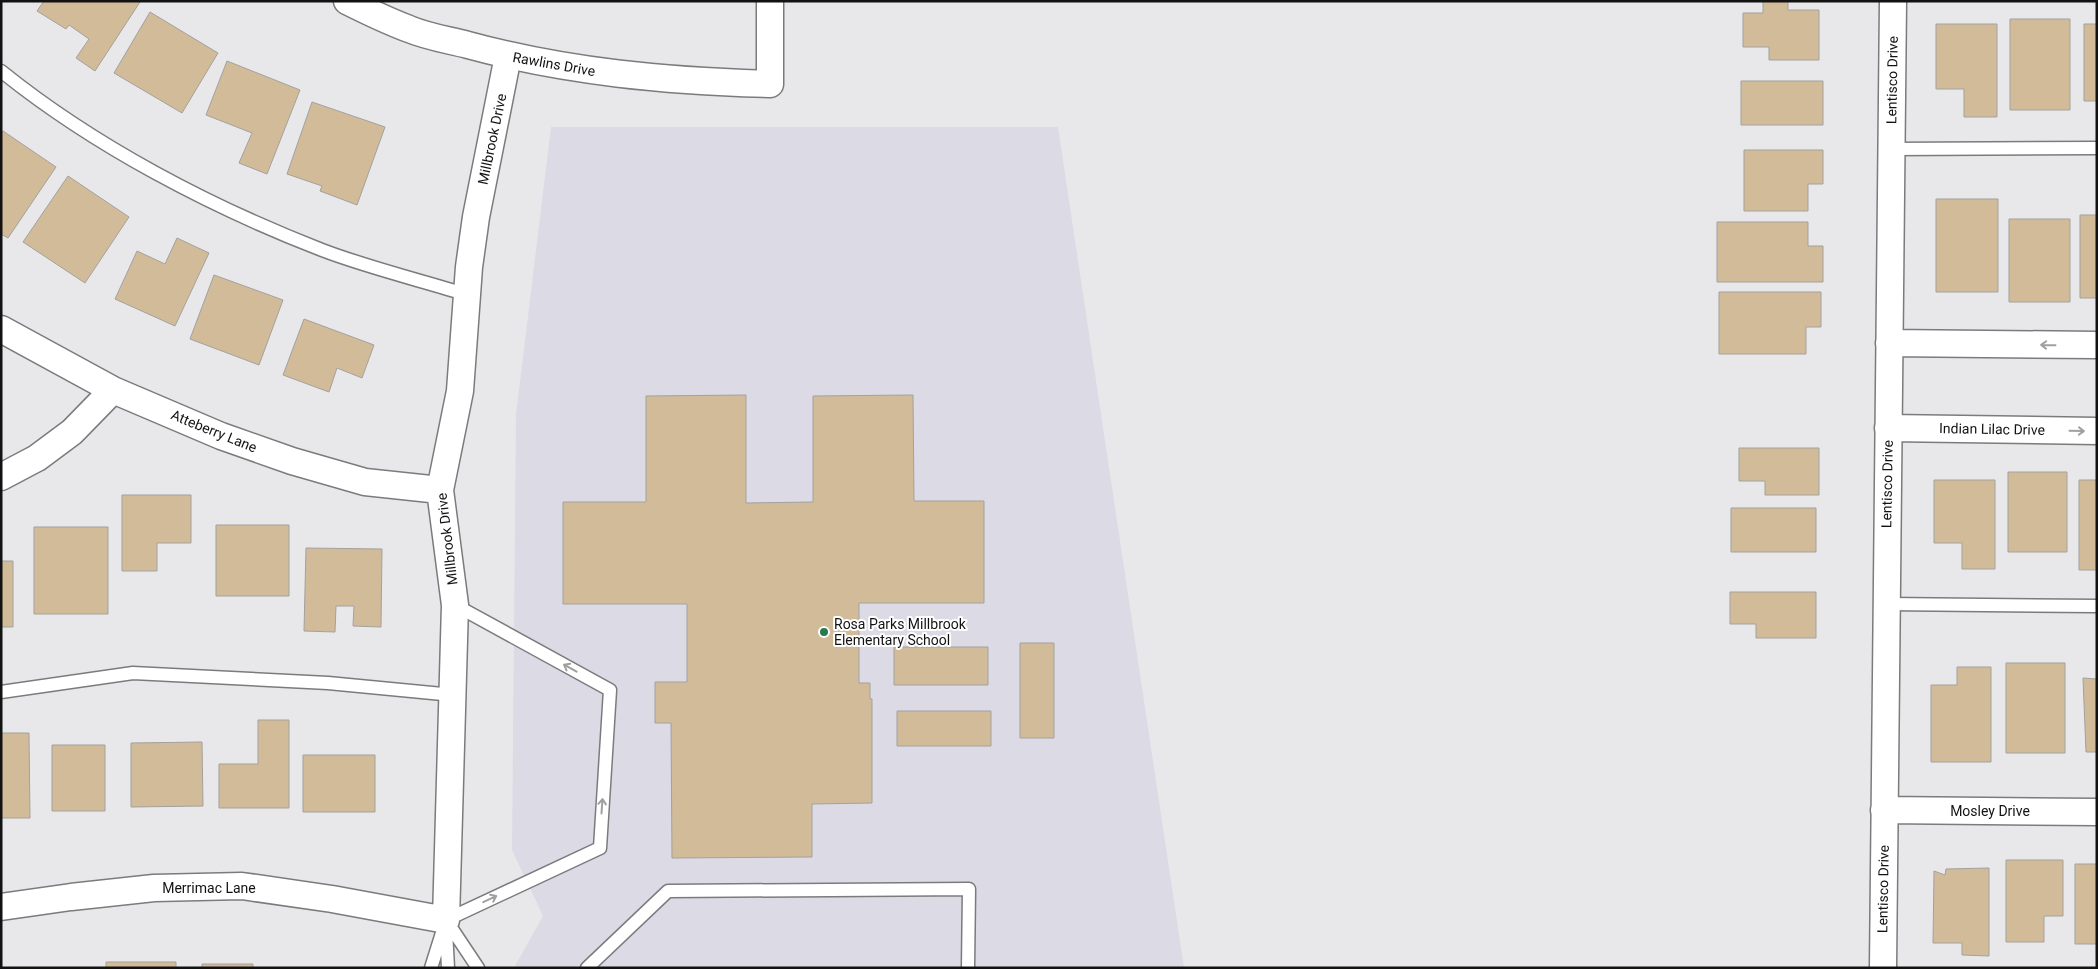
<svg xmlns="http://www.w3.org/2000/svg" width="2098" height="969" font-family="Roboto,sans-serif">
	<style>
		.built { fill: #dbdae5 }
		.building { fill: #d2bb99; stroke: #a3a19e }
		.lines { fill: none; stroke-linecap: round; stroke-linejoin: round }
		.service-casing { stroke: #7b7b7e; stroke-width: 15 }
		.minor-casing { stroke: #7b7b7e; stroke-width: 29 }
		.service { stroke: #fff; stroke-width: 12 }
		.minor { stroke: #fff; stroke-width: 26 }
		.oneway { stroke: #a0a0a1 }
		.poi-dot { fill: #267b4d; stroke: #fff; stroke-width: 2 }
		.labels { text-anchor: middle; stroke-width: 4; stroke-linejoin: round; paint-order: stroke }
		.street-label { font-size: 14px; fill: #121213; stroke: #fff }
		.poi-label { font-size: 14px; fill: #121213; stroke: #fff; text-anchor: start }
	</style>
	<rect width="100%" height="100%" fill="#e8e8eb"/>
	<path class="built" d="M551 127H1058L1184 968H514L543 916 512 850 516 415Z"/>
	<path class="building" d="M44 1H140V2L95 71 76 58 89 39 69 25 66 29 37 11Z
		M1763 1H1788V10H1819V60H1769V47H1743V13H1763Z
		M150 12 218 53 182 113 114 73Z
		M2010 19H2070V110H2010Z
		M1936 24H1997V117H1964V89H1936Z
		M2084 24H2097V101H2084Z
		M227 61 300 90 267 174 239 163 252 133 206 115Z
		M1741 81H1823V125H1741Z
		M312 102 385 127 357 205 320 191 322 186 287 174Z
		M3 131 56 167 8 238 1 234V134Z
		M1744 150H1823V184H1808V211H1744Z
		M68 176 129 217 85 283 23 242Z
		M1936 199H1998V292H1936Z
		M2080 215H2097V298H2080Z
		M2009 219H2070V302H2009Z
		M1717 222H1808V246H1823V282H1717Z
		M177 238 209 253 175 326 115 299 137 251 165 264Z
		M214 275 283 300 259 365 190 339Z
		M1719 292H1821V327H1806V354H1719Z
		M304 319 374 345 362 378 337 368 329 392 283 375Z
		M746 395V503L813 502V396L913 395 914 501H984V603H859V683H870V699H872V803L812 804V857L672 858 671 723H655V682H687V604H563V502H646V396Z
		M1739 448H1819V495H1765V481H1739Z
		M2008 472H2067V552H2008Z
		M1934 480H1995V569H1962V543H1934Z
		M2079 480H2097V570H2079Z
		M122 495H191V543H157V571H122Z
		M1731 508H1816V552H1731Z
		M216 525H289V596H216Z
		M34 527H108V614H34Z
		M306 548 382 549 381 627 353 626 354 606H336L335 632 304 631Z
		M1 561H13V627H1Z
		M1730 592H1816V638H1756V624H1730Z
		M1020 643H1054V738H1020Z
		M894 647H988V685H894Z
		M2006 663H2065V753H2006Z
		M1957 667H1991V762H1931V685H1957Z
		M2083 678 2097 679V752H2086Z
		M897 711H991V746H897Z
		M258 720H289V808H219V764H258Z
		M1 733H29L30 818H1Z
		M202 742 203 806 131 807V743Z
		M52 745H105V811H52Z
		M303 755H375V812H303Z
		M2006 860H2063V916H2044V942H2006Z
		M2075 864H2097V944H2075Z
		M1989 868V956L1962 955V943H1933L1934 871 1945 875 1946 869Z
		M106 962H176V968H106Z
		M202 964H253V968H202Z"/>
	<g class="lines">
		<defs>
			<path id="service" d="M1 71C94 146 211 207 322 250 369 268 420 280 468 295
				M1891 149 2097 148
				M1886 604 2097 606
				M1 692 133 673 328 683 453 695
				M446 920 478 968
				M446 930 448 968
				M431 968 446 920 600 848 610 690 455 605
				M587 968 668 891 969 889 968 968"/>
			<path id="minor" d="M347 1C367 11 388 21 409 29 428 37 449 40 468 45 567 72 667 81 770 84V1
				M1 329 113 390 221 436 292 461 365 482 440 490
				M1889 343 2097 345
				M1888 428 2097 431
				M1 477 37 458 72 432 113 390
				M1884 810 2097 812
				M1 907 71 897 154 888 242 886 332 899 446 920 455 605 440 490 460 391 469 267 476 217 508 56
				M1883 968 1893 1"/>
		</defs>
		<use href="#service" class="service-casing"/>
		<use href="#minor" class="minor-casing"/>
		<use href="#service" class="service"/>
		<use href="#minor" class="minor"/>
	</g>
	<defs><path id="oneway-shaft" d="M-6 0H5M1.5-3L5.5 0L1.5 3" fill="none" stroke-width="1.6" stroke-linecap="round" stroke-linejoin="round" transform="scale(1.25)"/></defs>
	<g class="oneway">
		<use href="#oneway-shaft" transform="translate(2048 345) rotate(-179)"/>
		<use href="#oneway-shaft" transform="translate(2077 431) rotate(1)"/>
		<use href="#oneway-shaft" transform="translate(570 668) rotate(-151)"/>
		<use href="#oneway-shaft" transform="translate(602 806) rotate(-86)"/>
		<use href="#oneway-shaft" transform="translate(490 899) rotate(-25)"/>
	</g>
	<circle class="poi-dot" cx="824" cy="632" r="5"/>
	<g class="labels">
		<g class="street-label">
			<text transform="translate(554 64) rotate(10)" y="5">Rawlins Drive</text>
			<text transform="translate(1892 80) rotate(-89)" y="5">Lentisco Drive</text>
			<text transform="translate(492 139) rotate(-78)" y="5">Millbrook Drive</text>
			<text transform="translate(1992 429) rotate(1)" y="5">Indian Lilac Drive</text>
			<text transform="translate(214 431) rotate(22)" y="5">Atteberry Lane</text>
			<text transform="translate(1887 484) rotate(-89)" y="5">Lentisco Drive</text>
			<text transform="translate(447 539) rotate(-97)" y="5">Millbrook Drive</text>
			<text x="1990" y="816">Mosley Drive</text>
			<text x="209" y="893">Merrimac Lane</text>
			<text transform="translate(1883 889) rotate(-89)" y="5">Lentisco Drive</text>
		</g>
		<g class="poi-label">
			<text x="834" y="629">Rosa Parks Millbrook<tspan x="834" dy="16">Elementary School</tspan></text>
		</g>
	</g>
	<rect width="2098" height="969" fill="none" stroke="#121213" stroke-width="5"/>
</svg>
